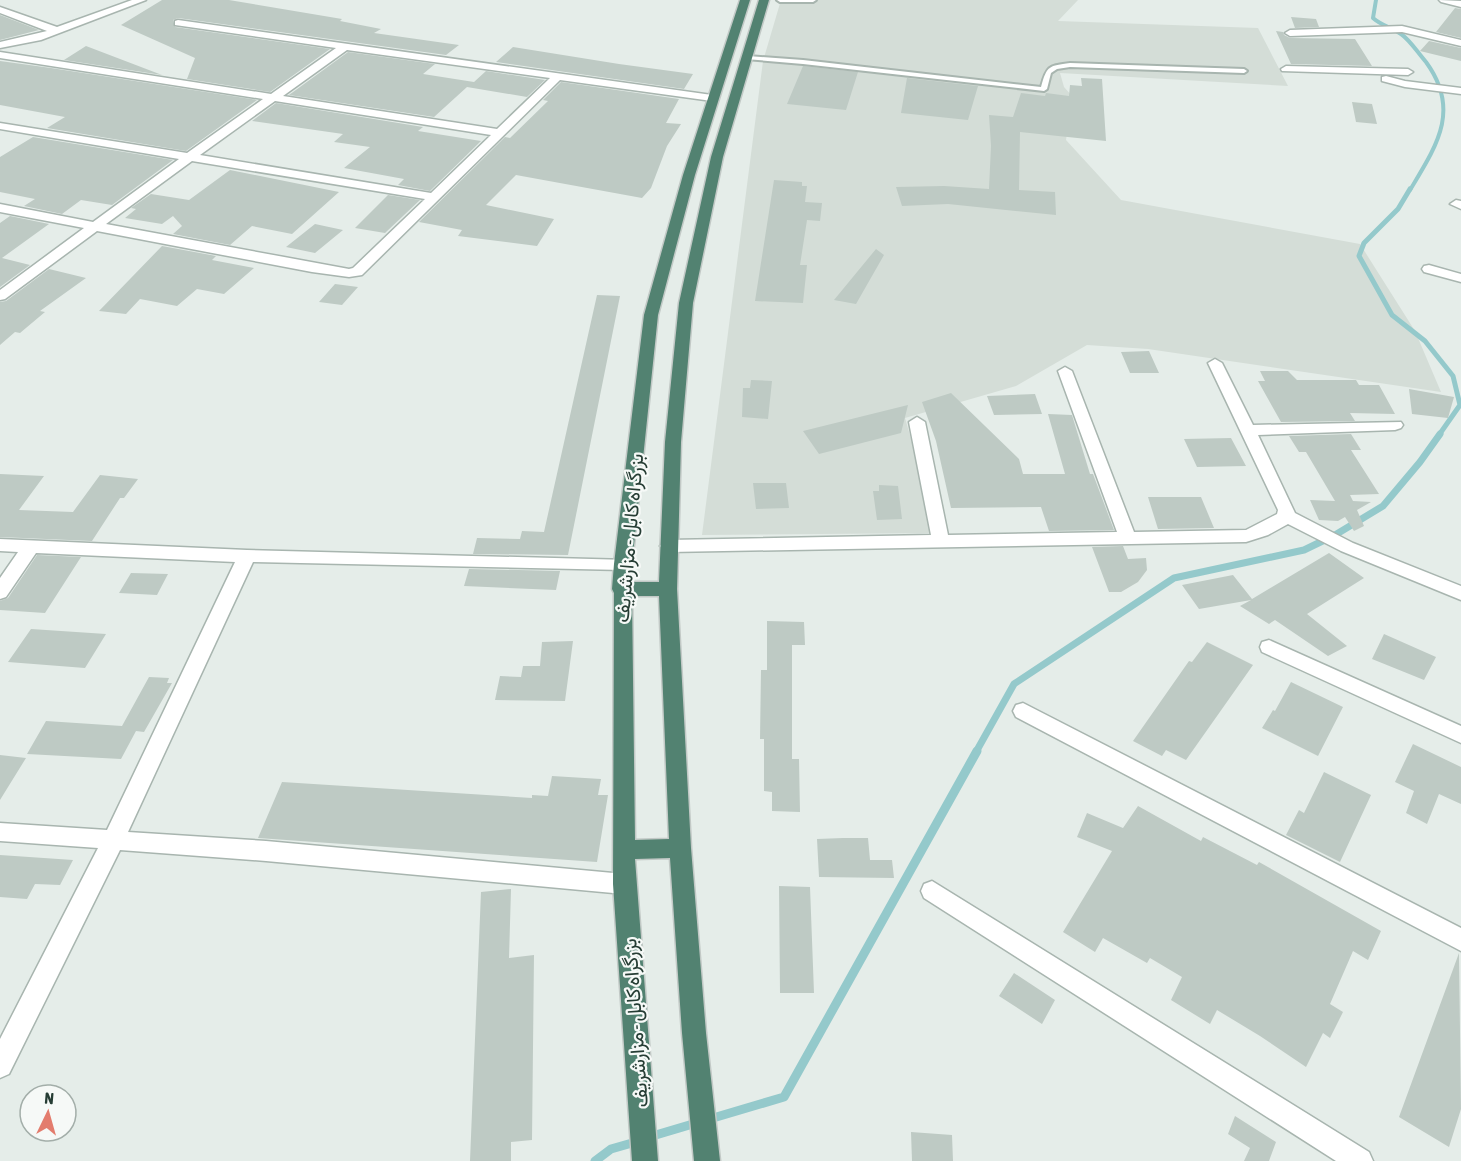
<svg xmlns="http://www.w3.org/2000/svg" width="1461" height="1161" font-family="'Asap Condensed',Vazirmatn,sans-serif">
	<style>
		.built { fill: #d4ddd7 }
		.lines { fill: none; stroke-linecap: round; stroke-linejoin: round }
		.stream-far3 { stroke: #94c9cb; stroke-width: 4 }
		.stream-far2 { stroke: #94c9cb; stroke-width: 5 }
		.stream-far1 { stroke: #94c9cb; stroke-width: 7 }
		.stream { stroke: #94c9cb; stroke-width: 9 }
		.building { fill: #becac4 }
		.service-casing { stroke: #a8b5af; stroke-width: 4 }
		.minor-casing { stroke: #a8b5af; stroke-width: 3 }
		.trunk-casing { stroke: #c2c9c6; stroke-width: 3 }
		.service { fill: #fff; fill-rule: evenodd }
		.minor { fill: #fff; fill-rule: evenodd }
		.trunk { fill: #528271; fill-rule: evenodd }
		.labels { text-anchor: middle; stroke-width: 4.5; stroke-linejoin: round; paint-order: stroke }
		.street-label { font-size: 20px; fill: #263d34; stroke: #f6f9f7 }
	</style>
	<rect width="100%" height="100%" fill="#e5ede9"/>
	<path class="built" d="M781 0H1078L1058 21 1258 28 1288 86 1060 73 1064 87 1072 96 1066 140 1121 200 1360 244 1415 331 1441 392 1148 349 1087 345 1016 386 905 418 938 533 702 535 763 61Z"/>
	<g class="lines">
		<path class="stream-far3" d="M1376 0 1373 18C1382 26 1391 27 1401 34 1410 40 1418 53 1426 62 1461 110 1437 145 1410 190"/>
		<path class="stream-far2" d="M1410 189 1398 209 1364 243 1359 256 1392 315 1425 341 1453 376 1460 405 1439 435"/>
		<path class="stream-far1" d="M976 752 1014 684 1174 578 1304 550 1335 535 1383 506 1420 462 1440 434"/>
		<path class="stream" d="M649 1137 784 1097 977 751
			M595 1161 611 1149 639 1141"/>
	</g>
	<path class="building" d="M162 0H229L342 19 340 21 381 29 374 33 459 45 446 55 178 18 173 20 175 27 330 49 270 92 187 79 195 58 121 25Z
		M1455 8 1461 9V38L1436 32Z
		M0 15 39 30 0 40Z
		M1291 17 1316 19 1319 27 1295 28Z
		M1276 31 1283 32 1284 35 1290 38 1355 39 1372 66 1291 64Z
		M1429 41 1461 48V61L1420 51Z
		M86 46 162 75 64 60Z
		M513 47 619 64 693 74 684 89 496 62Z
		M348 52 435 64 423 74 474 82 486 71 545 80 527 97 467 87 434 117 289 95Z
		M0 61 51 68 257 100 186 151 47 128 65 117 0 105Z
		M803 66 858 72 846 110 787 104Z
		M907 78 978 86 968 120 901 113Z
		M1081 78 1102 79 1106 141 1020 132 1019 190 1055 192 1056 215 948 204 902 206 896 187 944 186 989 189 991 146 989 115 1013 117 1021 93 1045 96 1046 93 1069 96 1070 85 1082 86Z
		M561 82 679 99 666 123 681 124 667 146 651 188 642 198 516 175 486 205 554 219 537 246 458 236 462 230 419 222 505 137 510 138 548 101 543 100Z
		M1352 102 1372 104 1377 124 1356 122Z
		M276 103 423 127 418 131 481 141 430 191 398 185 404 179 344 168 370 147 334 142 343 134 252 121Z
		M33 137 173 160 112 205 81 200 62 214 24 206 35 199 0 192V157Z
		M230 170 339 192 292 234 252 226 230 245 173 234 182 226 173 216 162 224 125 218 136 209 131 208 151 194 189 200Z
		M774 180 802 182V186H807L805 202 822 203 820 221 807 220 800 265H807L803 303 755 301Z
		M388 195 420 200 385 233 355 228Z
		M10 216 49 224 2 258 30 265 0 287V223Z
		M315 224 343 230 315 253 286 247Z
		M162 246 216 256 212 260 254 268 224 294 197 289 177 306 140 299 126 314 99 311Z
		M876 249 884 255 856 304 834 300Z
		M49 269 86 278 40 311 45 312 20 333 15 332 0 345V302L6 301Z
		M335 284 358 287 342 305 319 302Z
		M597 295 620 296 568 555 473 554 477 538 520 539 522 531 544 532Z
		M1149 351 1159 373H1130L1121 352Z
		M1260 371H1288L1297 380H1356L1359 385H1379L1395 414 1350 413 1355 421 1281 422 1258 381H1265Z
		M751 380 772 381 768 419 742 417 743 388H750Z
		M1409 389 1454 397 1448 418 1412 414Z
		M951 393 1019 459 1023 474H1065L1048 414 1072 415 1090 474H1093L1114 530 1049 531 1041 507 951 508 936 441 922 402Z
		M1035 394 1042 414 994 415 987 396Z
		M908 405 901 433 819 454 803 431Z
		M1351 434 1361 450H1351L1379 494 1350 495 1353 501 1371 502 1357 510 1364 526 1354 531 1345 517 1338 521 1319 520 1310 500 1335 501 1306 452H1299L1289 436Z
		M1231 438 1246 466 1197 467 1184 439Z
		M0 474 44 476 19 510 73 512 100 475 138 479 124 498H120L92 541 0 537Z
		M753 483H786L789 508 756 509Z
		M879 485 898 486 902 519 877 520 873 491H879Z
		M1148 497H1201L1214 528 1158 529Z
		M1123 546 1128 559 1146 558 1147 570 1138 582 1121 592H1109L1092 547Z
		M1329 553 1364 578 1307 614 1347 646 1328 656 1275 620 1269 624 1240 606 1251 600 1199 609 1182 585 1233 575 1252 599Z
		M37 555 81 557 45 613 0 610V601L8 598Z
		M469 569 560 571 556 590 464 586Z
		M131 573 168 574 157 595 119 593Z
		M767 621 804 622 805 645H792V759H799L800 812 772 811V792L764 791V739H760L761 670H767Z
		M31 629 106 634 85 668 8 662Z
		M1384 634 1436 657 1424 680 1372 659Z
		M573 641 565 701 495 700 500 676 521 677 523 666H540L542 642Z
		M1207 642 1253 665 1186 760 1166 750 1162 756 1133 741 1189 661 1192 662Z
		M149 677 169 678 167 683H172L144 732 136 731 121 759 27 754 46 721 122 726Z
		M1291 682 1343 707 1318 756 1262 728 1273 710 1275 711Z
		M1413 744 1461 767V804L1439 794 1427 824 1406 813 1414 791 1395 782Z
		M0 755 26 758 0 800Z
		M1324 772 1371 795 1340 862 1286 835 1299 810 1304 813Z
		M552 776 601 779 598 795H608L597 862 258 838 282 782 532 798V795L548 796Z
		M1138 806 1201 841 1203 837 1257 865 1259 862 1381 931 1368 960 1353 951 1330 1004 1343 1012 1330 1038 1323 1033 1306 1067 1260 1036 1217 1010 1210 1024 1171 1000 1182 977 1150 958 1147 963 1103 938 1095 952 1063 932 1112 851 1077 837 1087 813 1123 828Z
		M843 838H868L870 860H892L894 878 819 877 817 839Z
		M0 855 73 860 60 885 35 884 27 899 0 897Z
		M779 886 810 887 814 993H780Z
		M511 889 509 958 534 955 532 1140 511 1142V1161H470L481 892Z
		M1459 953 1461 1109 1449 1147 1399 1117Z
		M1014 973 1055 1000 1042 1024 999 996Z
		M1235 1116 1276 1142 1269 1161H1244L1250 1148 1228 1134Z
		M911 1132 952 1135 953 1161H912Z"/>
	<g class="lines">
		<defs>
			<path id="service" d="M777 0H816L813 2H780Z
				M748 56 803 60 1041 87C1047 65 1049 66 1070 63L1244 69 1247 71 1244 73 1070 67 1057 69 1051 73 1047 89 1044 91 803 64 746 59V57Z"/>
			<path id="minor" d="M132 0H146L41 40 0 48V42L47 31 0 13V7L57 27Z
				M1439 0 1461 1V7L1441 2Z
				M178 20 712 95 717 98 712 101 560 80 362 275 349 277 312 272 97 231 5 299 0 300V290L84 228 0 212V204L93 222 179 159 0 129V123L187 153 263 99 0 58V52L271 94 336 48 175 25V21ZM347 50 550 78 497 129 283 96ZM275 101 491 135 431 193 200 155ZM192 161 425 199 353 268 349 269 106 224Z
				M1402 26 1461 40V46L1402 32 1290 36 1285 33 1290 30Z
				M1286 66 1408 69 1413 72 1408 75 1282 71 1281 69Z
				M1386 76 1405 81 1461 88V94L1405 87 1382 81V77Z
				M1456 200 1461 201V209L1450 204Z
				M1429 265 1461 274V282L1424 272 1422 269 1424 266Z
				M1215 359 1222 363 1253 425 1401 422 1403 425 1401 428 1395 430 1258 435 1295 513 1353 543 1461 586V600L1341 551 1288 524 1268 535 1246 542 669 552 663 550 660 546 663 542 669 540 931 535 909 422 917 417 925 422 948 535 1117 532 1058 371 1065 367 1072 371 1134 532 1246 530 1277 514 1278 510 1208 363Z
				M0 539 247 550 629 560 632 564 629 568 623 570 253 562 128 832 266 841 624 874 632 877 635 884 632 891 624 894 266 861 120 850 9 1074 0 1078V1039L98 848 0 841V823L107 830 235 562 36 553 6 597 0 599V578L18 552 0 551Z
				M1269 640 1461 726V743L1262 652 1260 647 1262 642Z
				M1023 703 1461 928V951L1016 717 1013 711 1016 705Z
				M932 881 1369 1152 1373 1161H1336L924 898 921 891 924 884Z"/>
			<path id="trunk" d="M740 0H750L695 175 658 315 632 564V582H659L665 442 679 303 711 157 759 0H769L723 157 693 303 681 442 677 589 691 848 706 1033 720 1161H694L682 1033 670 858 635 859 658 1161H632L613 884 614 593 612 589 614 564 644 315 683 175ZM632 596H659L669 839 635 840Z"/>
		</defs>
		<use href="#service" class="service-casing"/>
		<use href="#minor" class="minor-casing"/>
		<use href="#trunk" class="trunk-casing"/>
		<use href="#service" class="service"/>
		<use href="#minor" class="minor"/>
		<use href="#trunk" class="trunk"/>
	</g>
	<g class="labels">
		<g class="street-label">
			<text transform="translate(629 538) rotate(-85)" y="7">بزرگراه کابل - مزارشریف</text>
			<text transform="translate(635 1023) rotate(-94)" y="7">بزرگراه کابل - مزارشریف</text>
		</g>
	</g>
	<g transform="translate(48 1113) rotate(5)"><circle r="28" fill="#f6f9f7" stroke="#a3aea9" stroke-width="1.5"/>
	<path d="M0-4.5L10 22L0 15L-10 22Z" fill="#e37c6d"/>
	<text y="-9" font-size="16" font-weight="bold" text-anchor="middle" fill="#263d34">N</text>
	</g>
</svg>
